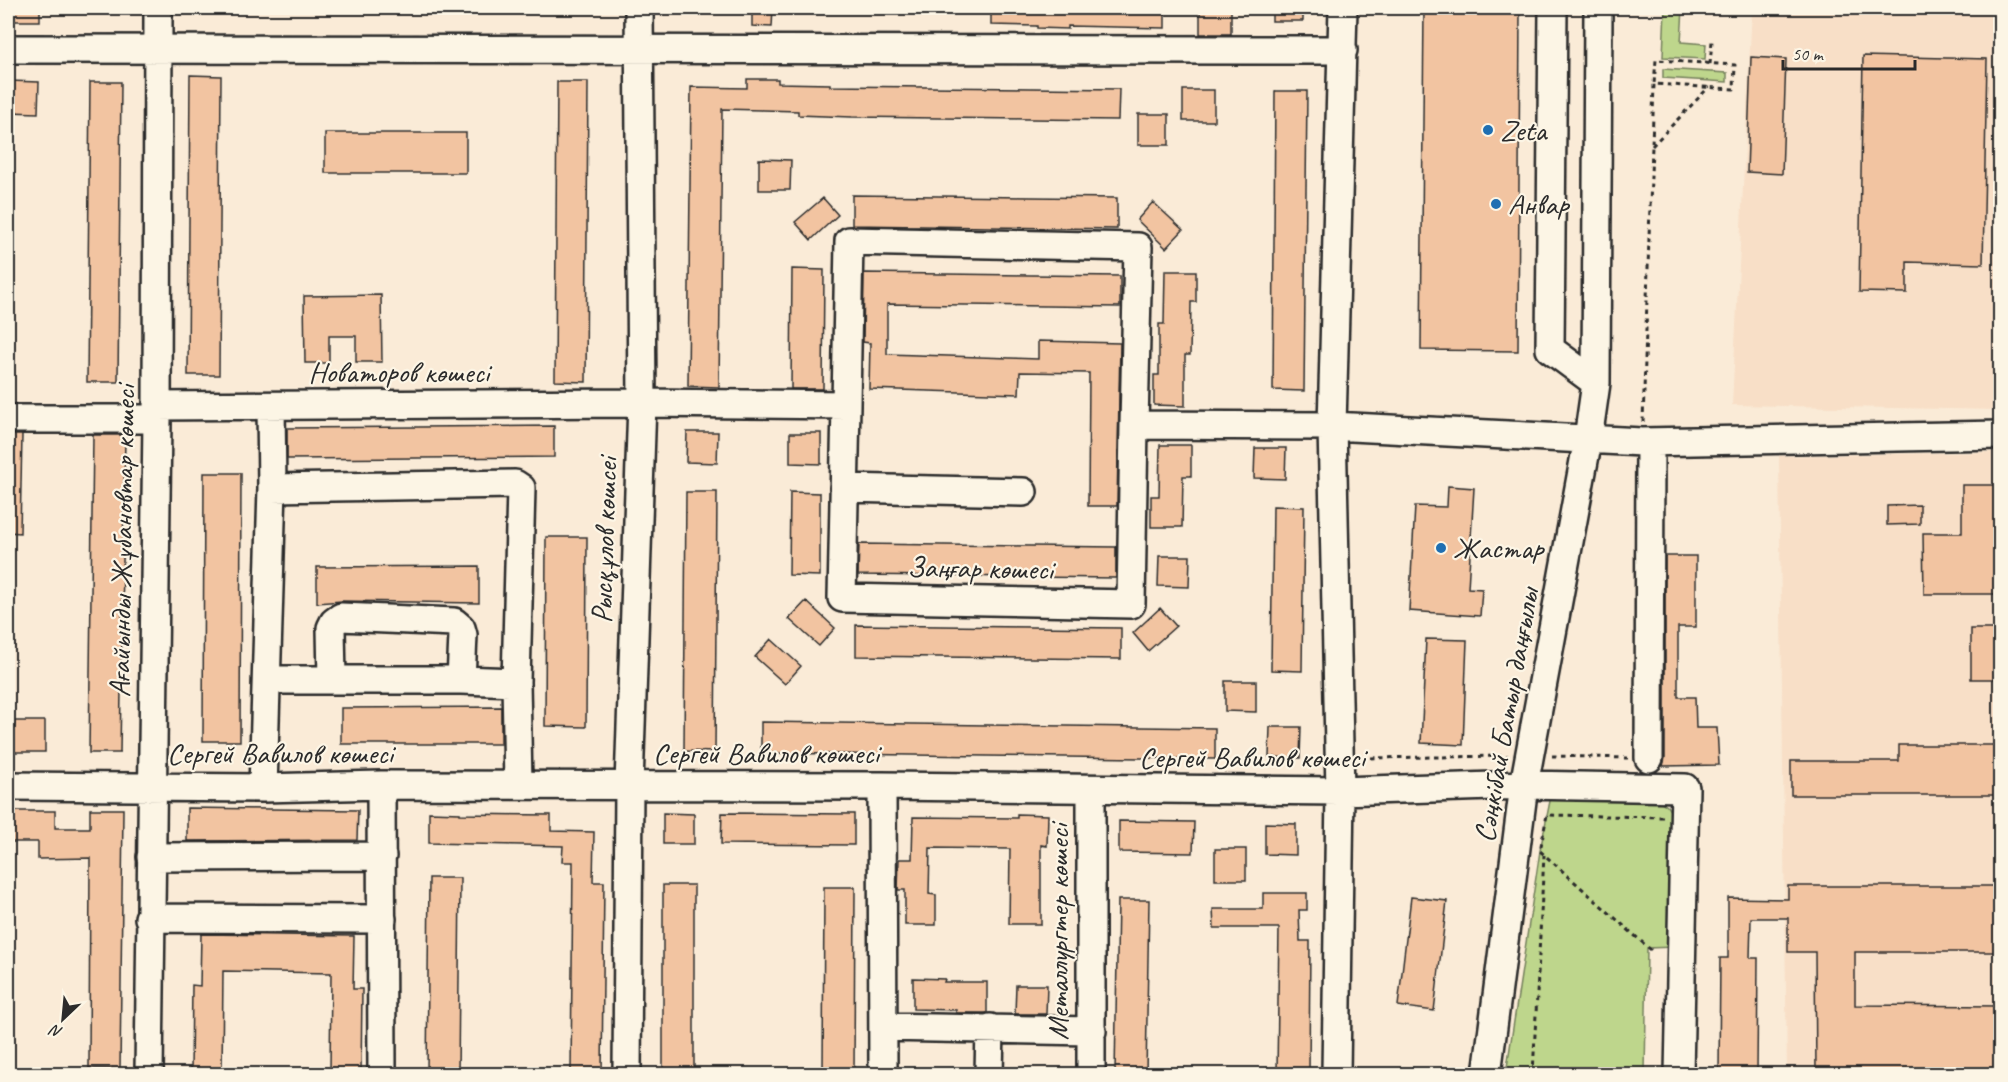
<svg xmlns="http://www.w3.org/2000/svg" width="2008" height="1082" font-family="Caveat,sans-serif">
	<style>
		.built { fill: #f8dfc7 }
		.green { fill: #bed68c; stroke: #74805c; stroke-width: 1.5 }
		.building { fill: #f2c4a1; stroke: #2b2b2b; stroke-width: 1.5 }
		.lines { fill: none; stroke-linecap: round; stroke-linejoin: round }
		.minor-casing { stroke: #2b2b2b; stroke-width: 32 }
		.path { stroke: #2b2b2b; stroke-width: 3; stroke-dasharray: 4.5 4.5; stroke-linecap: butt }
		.minor { stroke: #fcf5e5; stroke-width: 27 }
		.poi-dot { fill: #1f6fb2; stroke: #fcf5e5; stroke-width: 2 }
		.labels { text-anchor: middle; stroke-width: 4.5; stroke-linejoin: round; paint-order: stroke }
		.poi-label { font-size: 30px; fill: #2b2b2b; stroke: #fcf5e5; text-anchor: start }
		.street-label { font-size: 30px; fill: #2b2b2b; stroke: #fcf5e5 }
	</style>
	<rect width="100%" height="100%" fill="#faebd7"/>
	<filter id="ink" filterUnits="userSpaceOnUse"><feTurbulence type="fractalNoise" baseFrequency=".0167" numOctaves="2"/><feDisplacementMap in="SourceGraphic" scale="12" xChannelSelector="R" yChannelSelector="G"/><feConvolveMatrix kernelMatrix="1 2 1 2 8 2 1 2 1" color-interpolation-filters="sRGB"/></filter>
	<g filter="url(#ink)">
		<path class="built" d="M1752 8H2000V410L1732 405Z
			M2000 452V1074H1787L1779 456Z"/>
		<path class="green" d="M1665 8H1683L1681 42 1706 44 1705 59 1663 57Z
			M1663 69 1727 73V82L1663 78Z
			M1551 796 1655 798 1667 806 1677 822 1675 947 1647 948 1645 1074H1506L1540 851Z"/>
		<path class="building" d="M9 8H40V21H9Z
			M752 8H773L772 27 752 26Z
			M991 8H1165V28L1068 26V29L1037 28V26L991 25Z
			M1200 8H1231V34H1200Z
			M1272 8H1303V21H1272Z
			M1424 8H1520L1518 351 1421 350Z
			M1863 56 1987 59 1983 264 1907 262V293L1859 292Z
			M1751 57 1786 59 1782 174 1747 172Z
			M190 75 221 76 219 375H188Z
			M747 79H778V83L830 84V86L1119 89 1118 120 852 117 798 115V111L722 109 719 387 688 386 691 87 747 88Z
			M8 81 39 82 38 113 8 112Z
			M90 82H121L118 382H87Z
			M557 82H588L586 382 555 381Z
			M1183 90H1214V121H1183Z
			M1275 91H1307L1304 391 1273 390Z
			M1138 114H1169V145H1138Z
			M325 133H466V173H325Z
			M759 159 791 160 790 190H759Z
			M852 195 1117 198V229L852 225Z
			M823 198 838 215 811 240 795 222Z
			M1153 202 1183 230 1166 248 1137 220Z
			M792 269 824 270 823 389H791Z
			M1165 271H1196V302H1191L1190 355H1185V406L1154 405V375H1159V324H1164Z
			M864 273 1120 276V307L887 304V354L1038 359V341L1120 343 1117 506H1088L1089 373 1020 372 1019 394 869 389 870 343 863 342Z
			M381 295 382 362H356V336H329V363H305L304 296Z
			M554 426V457L287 459V428Z
			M687 432H718L717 463 686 462Z
			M790 433H821V464L790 463Z
			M8 435H22L20 533 8 532Z
			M93 435H125L120 753H89Z
			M1160 445H1191V476H1183L1182 527H1151V496H1159Z
			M1255 448H1286L1285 479 1254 478Z
			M204 473H241L240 741H203Z
			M1962 485H2001V594H1924L1923 533H1962Z
			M1448 486 1474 488 1468 588 1482 589 1480 616 1409 611 1415 506 1447 507Z
			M686 492H717L715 752 684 751Z
			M790 492 820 493V576L789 575Z
			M1920 505V524L1887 525V506Z
			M1273 506 1304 507 1302 671 1271 670Z
			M546 537H587L586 727 545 726Z
			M859 544 1116 547V578L858 575Z
			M1159 556H1190L1189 587 1158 586Z
			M1665 556H1696V627H1678V697H1695L1696 728H1717L1719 765 1663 766 1665 758Z
			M479 566V603L342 601 317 603V567Z
			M806 601 835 628 819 646 789 619Z
			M1160 608 1176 626 1148 651 1133 633Z
			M856 625 1121 628V659L856 656Z
			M1971 629H2001V679H1971Z
			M771 639 801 666 785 684 755 657Z
			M1426 639 1467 640 1463 745 1421 743Z
			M1225 681H1256V712L1225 711Z
			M501 707V744H341V708Z
			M14 721H45V752H14Z
			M761 722 1215 728V759L761 753Z
			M1270 727H1301L1300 758 1269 757Z
			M1899 745H2001V795H1791V761H1899Z
			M187 808 358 810 357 840 187 841Z
			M90 809H123L120 1069 89 1068 90 858 38 859V842H8V811H55V828H90Z
			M429 812 460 813V814L551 815V831L594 832 593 882H604L602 1074H571L573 862H562L563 846 429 843Z
			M663 813 694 814V844H663Z
			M722 813 854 814V845L721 844Z
			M1017 814 1048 815 1047 846 1041 845V924H1009L1010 849 930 848 929 894 936 895V925H905V890H898L899 859H912L913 817 1017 818Z
			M1119 821 1194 822 1193 853 1119 852Z
			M1265 823 1296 824V855L1265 854Z
			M1215 849H1246V880H1215Z
			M429 878H460L458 1074H427Z
			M663 885H694V1074H663Z
			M1788 886H2001V952H1855V1005L2001 1006V1072H1816L1815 952H1788V918H1751L1750 958H1758L1757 1074H1719L1720 958H1728V898L1788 899Z
			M824 887H855L854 1074H823Z
			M1263 893H1307V910H1299L1300 941H1310L1309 1074H1277L1279 928H1214L1213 909H1263Z
			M1411 897 1447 901 1434 1011 1398 1006Z
			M1118 900H1149L1146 1074H1115Z
			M201 934 354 936 353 989H362L361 1074H330L331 973 223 971 222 1074H191L192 985 200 986Z
			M913 978 945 979 944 982H987V1013H956V1010L913 1009Z
			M1016 985H1047L1046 1014H1015Z"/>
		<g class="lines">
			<defs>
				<path id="minor" d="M1553 8 1550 349 1596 383
					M8 49 1343 50
					M846 405 842 598 1131 604 1134 425 1332 426 1642 442 2000 435
					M157 406 642 403 846 405 849 241 1138 247 1134 425
					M271 406 272 488
					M8 419H157
					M844 488 1023 492
					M332 680 331 628 334 622 341 617 454 622 461 628 463 635 461 680
					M516 682 518 785
					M1649 758 1650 442
					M381 785 382 1074
					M8 786 263 788 381 785 882 786 1340 791 1524 785 1685 788 1679 1074
					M882 786 883 1074
					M263 788 272 488 515 484 521 488 516 682 461 680H267
					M1091 789V1074
					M151 857 382 856
					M149 918 382 919
					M883 1027 1092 1031
					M149 1074 157 419 158 8
					M627 1074 629 785 642 403 639 8
					M989 1074 990 1028
					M1336 1074 1340 791 1332 426 1343 8
					M1487 1074 1524 785 1588 439 1596 383 1598 8"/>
			</defs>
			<use href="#minor" class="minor-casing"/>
			<path class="path" d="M1710 64 1712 41
				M1652 146 1709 87
				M1643 422 1654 84 1734 89 1735 65 1656 60 1654 84
				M1552 756 1628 758
				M1362 758 1508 756
				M1651 950 1540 851 1547 815 1663 817
				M1533 1074 1544 855"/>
			<use href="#minor" class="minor"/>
		</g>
	</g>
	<g class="poi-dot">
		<circle cx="1488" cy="130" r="6"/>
		<circle cx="1496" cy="204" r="6"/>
		<circle cx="1441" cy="548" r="6"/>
	</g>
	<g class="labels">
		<g class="poi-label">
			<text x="1500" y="140">Zeta</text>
			<text x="1508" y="214">Анвар</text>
			<text x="1453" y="558">Жастар</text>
		</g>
		<g class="street-label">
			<text x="399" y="382">Новаторов көшесі</text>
			<text transform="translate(604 540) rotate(-88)" y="10">Рысқұлов көшсеі</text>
			<text transform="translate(122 541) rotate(-89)" y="10">Ағайынды Жұбановтар көшесі</text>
			<text transform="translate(980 568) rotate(1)" y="10">Заңғар көшесі</text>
			<text transform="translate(1506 715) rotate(-80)" y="10">Сәңкібай Батыр даңғылы</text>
			<text x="280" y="763">Сергей Вавилов көшесі</text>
			<text x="766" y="763">Сергей Вавилов көшесі</text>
			<text x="1252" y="767">Сергей Вавилов көшесі</text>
			<text transform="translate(1058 932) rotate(-90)" y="10">Металлургтер көшесі</text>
		</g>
	</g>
	<rect width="2008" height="1082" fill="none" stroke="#fcf5e5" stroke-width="30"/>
	<rect x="15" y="15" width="1978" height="1052" fill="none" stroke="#2b2b2b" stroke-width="2" filter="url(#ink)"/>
	<g transform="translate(63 1019) rotate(206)" stroke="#fcf5e5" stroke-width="4.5" paint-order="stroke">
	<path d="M0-4.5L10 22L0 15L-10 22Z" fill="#2b2b2b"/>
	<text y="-9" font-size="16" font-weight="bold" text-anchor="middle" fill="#2b2b2b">N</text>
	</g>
	<path d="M1783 60v9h132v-9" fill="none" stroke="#2b2b2b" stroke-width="3"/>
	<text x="1792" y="60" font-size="18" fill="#2b2b2b" stroke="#fcf5e5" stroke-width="4.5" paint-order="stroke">50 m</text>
</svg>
